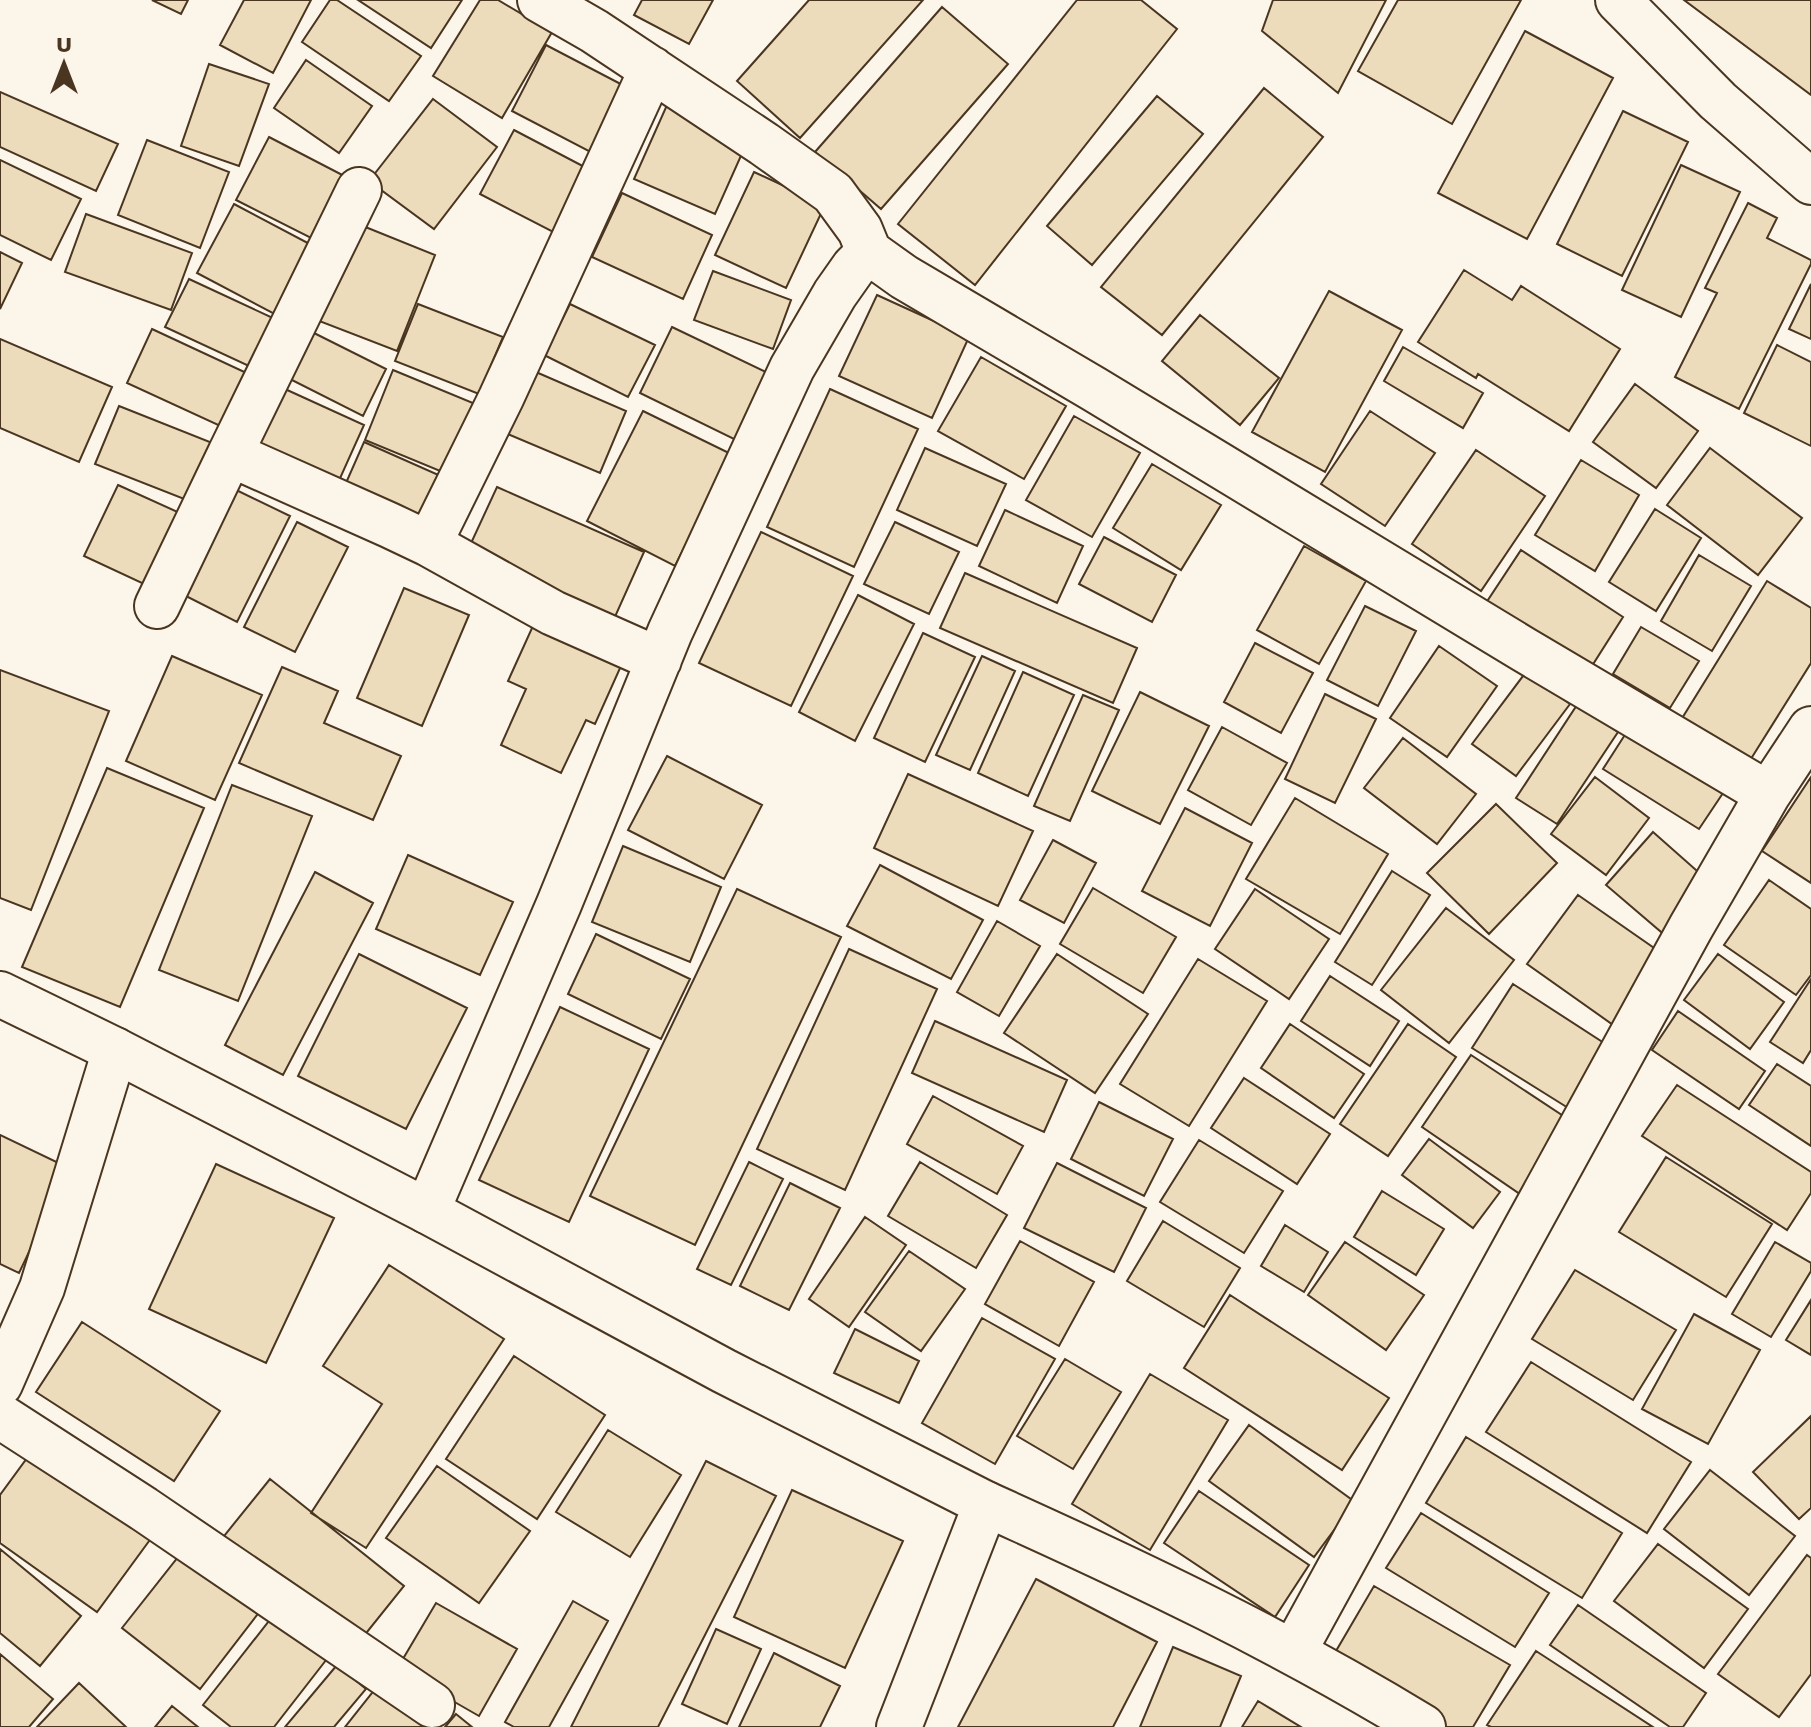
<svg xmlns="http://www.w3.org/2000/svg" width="1811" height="1727" font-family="'Work Sans',sans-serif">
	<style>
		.building { fill: #ecdcbc; stroke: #4a3520; stroke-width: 2 }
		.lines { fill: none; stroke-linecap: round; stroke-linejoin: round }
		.minor-casing { stroke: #4a3520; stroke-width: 48 }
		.trunk-casing { stroke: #4a3520; stroke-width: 48 }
		.minor { stroke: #fbf6e9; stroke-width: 44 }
		.trunk { stroke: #fbf6e9; stroke-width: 44 }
	</style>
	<rect width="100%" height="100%" fill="#fbf6e9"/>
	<path class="building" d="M152 0H188L181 14Z
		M244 0H311L273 73 220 45Z
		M330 0H337L421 56 389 101 302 42Z
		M358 0H462L431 48Z
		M480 0H498L552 32 502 118 433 76Z
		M642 0H713L689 44 634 15Z
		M809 0H923L800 138 737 81Z
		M1077 0H1141L1177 29 975 285 898 224Z
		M1273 0H1386L1338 93 1262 31Z
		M1398 0H1521L1452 124 1358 71Z
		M1684 0H1811V95Z
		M942 7 1008 64 881 209 815 152Z
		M1525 31 1613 78 1527 239 1438 193Z
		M546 45 636 92 602 158 512 111Z
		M306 60 372 106 339 153 274 108Z
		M209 64 269 84 239 166 181 146Z
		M1264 88 1323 137 1162 335 1101 287Z
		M0 92 118 144 96 191 0 147Z
		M1157 96 1203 134 1092 265 1047 226Z
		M433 99 497 147 434 229 369 181Z
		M667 105 748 140 715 214 634 179Z
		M1623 111 1688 142 1622 276 1557 244Z
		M514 130 596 173 561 236 480 194Z
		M269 137 352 180 319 242 236 200Z
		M147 140 229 172 200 248 118 215Z
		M0 160 81 199 51 260 0 235Z
		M1681 165 1740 192 1681 317 1622 290Z
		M754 172 825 205 786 288 715 255Z
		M622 193 712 235 683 299 592 257Z
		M1748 203 1777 218 1767 238 1811 260V264L1739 409 1675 377 1717 293 1705 288Z
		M234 204 321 250 284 319 197 273Z
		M86 214 192 253 171 310 65 272Z
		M353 222 435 255 397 351 314 319Z
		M0 252 22 263 0 309Z
		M1464 270 1512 300 1521 286 1620 349 1569 431 1478 374 1476 378 1418 342Z
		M713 271 791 300 773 349 694 320Z
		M189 279 275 319 251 367 165 327Z
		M1811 284V339L1789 329Z
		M1329 291 1402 330 1325 472 1252 432Z
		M877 295 969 337 932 418 839 376Z
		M418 304 503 337 479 394 395 361Z
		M570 304 655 345 628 397 544 355Z
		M1200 315 1279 378 1240 425 1162 361Z
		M672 327 772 375 740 442 640 393Z
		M152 329 253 376 229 430 127 383Z
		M306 329 386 369 363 416 282 375Z
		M0 339 112 387 79 462 0 428Z
		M1777 345 1811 362V446L1744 413Z
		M1403 347 1483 393 1463 428 1384 381Z
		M981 357 1066 406 1024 479 938 431Z
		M529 369 626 411 600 473 503 432Z
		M393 370 485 408 457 478 365 440Z
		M274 384 364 425 337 485 246 445Z
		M1635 384 1698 431 1656 488 1593 442Z
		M830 389 918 429 854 567 767 527Z
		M119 406 225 448 202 506 95 464Z
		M643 411 731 454 675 566 587 521Z
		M1370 411 1435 453 1385 526 1321 484Z
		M1074 416 1140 453 1092 537 1026 500Z
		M364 442 452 481 430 530 342 492Z
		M925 448 1006 484 977 546 897 510Z
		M1710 448 1802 518 1758 575 1667 505Z
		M1476 450 1545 496 1481 591 1412 544Z
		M1581 460 1639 495 1595 571 1535 535Z
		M1152 464 1221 505 1181 570 1113 528Z
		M118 485 193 519 159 591 84 556Z
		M230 487 290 516 237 622 178 592Z
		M497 487 644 552 614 619 466 554Z
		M1655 509 1701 538 1656 611 1609 582Z
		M1005 510 1083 546 1057 603 979 566Z
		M297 522 348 547 295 652 244 627Z
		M895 522 959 552 929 614 864 584Z
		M761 532 853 576 791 706 699 663Z
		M1104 537 1176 575 1152 622 1079 584Z
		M1304 546 1366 581 1319 664 1257 630Z
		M1521 550 1623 617 1590 669 1486 603Z
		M1699 555 1751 586 1712 651 1661 621Z
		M965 573 1137 648 1113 703 940 628Z
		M1767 581 1811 608V663L1749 762 1681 720Z
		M404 588 469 615 422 726 357 698Z
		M858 595 914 624 855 741 799 712Z
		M1365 606 1416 631 1378 706 1327 680Z
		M537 617 625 657 595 724 586 720 561 773 501 745 526 689 508 681Z
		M1641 627 1699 661 1670 708 1613 674Z
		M923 633 975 657 925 762 874 738Z
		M1255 643 1313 673 1281 733 1224 702Z
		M1439 646 1497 686 1447 757 1390 718Z
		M172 656 262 695 215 800 126 761Z
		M982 656 1015 671 970 770 936 755Z
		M282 667 338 691 324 723 401 756 373 820 239 763Z
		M0 670 109 711 31 910 0 898Z
		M1023 672 1074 695 1028 796 978 773Z
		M1526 672 1570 704 1516 776 1472 744Z
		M1140 692 1209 726 1160 824 1092 791Z
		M1325 694 1376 719 1335 803 1285 779Z
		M1083 695 1119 710 1070 821 1034 806Z
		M1577 705 1618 732 1557 824 1516 798Z
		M1222 727 1287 763 1251 825 1188 790Z
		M1628 730 1725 790 1699 829 1603 769Z
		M1403 738 1476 794 1437 844 1364 788Z
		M667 756 762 805 724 879 628 830Z
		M107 768 204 808 120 1007 22 967Z
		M908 774 1033 831 998 906 874 848Z
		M1595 777 1649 818 1606 875 1551 834Z
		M1811 777V883L1762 851Z
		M232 785 312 816 238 1001 159 970Z
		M1295 798 1388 854 1340 934 1246 879Z
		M1496 804 1557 863 1489 934 1427 873Z
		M1185 808 1252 843 1210 926 1142 891Z
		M1653 832 1713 885 1667 937 1606 885Z
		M1053 840 1096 863 1064 923 1020 900Z
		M623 846 721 887 690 962 592 922Z
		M408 855 513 902 480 975 376 929Z
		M880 865 983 920 951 979 847 926Z
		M1392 871 1430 895 1372 985 1335 962Z
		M315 872 373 903 283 1075 225 1045Z
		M1769 880 1811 909V975L1796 995 1724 945Z
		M1093 888 1176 937 1143 993 1060 944Z
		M737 889 841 937 695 1245 590 1196Z
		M1255 889 1329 939 1289 999 1215 949Z
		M1578 895 1667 957 1616 1027 1527 964Z
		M1446 908 1514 960 1449 1043 1381 990Z
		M997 921 1040 946 999 1016 957 992Z
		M596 934 690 979 661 1039 568 994Z
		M849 949 937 989 845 1190 757 1149Z
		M359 954 467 1008 406 1129 298 1076Z
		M1057 954 1148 1014 1095 1093 1004 1033Z
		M1718 954 1784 1002 1750 1049 1684 1000Z
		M1198 959 1267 1001 1189 1126 1120 1084Z
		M1330 976 1399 1021 1370 1066 1301 1021Z
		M1811 979V1050L1803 1063 1770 1042Z
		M1513 984 1621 1054 1581 1116 1472 1048Z
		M560 1007 649 1049 569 1222 479 1180Z
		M1678 1011 1765 1071 1739 1109 1652 1050Z
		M935 1021 1067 1080 1044 1132 912 1073Z
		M1290 1024 1364 1074 1334 1118 1261 1068Z
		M1408 1024 1456 1057 1388 1156 1340 1124Z
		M1471 1055 1580 1127 1530 1201 1422 1127Z
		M1777 1064 1811 1086V1146L1749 1105Z
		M1244 1078 1330 1134 1297 1184 1211 1128Z
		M1677 1085 1811 1172V1193L1787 1230 1642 1136Z
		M933 1096 1023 1146 997 1194 907 1144Z
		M1099 1102 1173 1139 1144 1196 1071 1159Z
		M0 1135 69 1168 19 1273 0 1264Z
		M1429 1139 1500 1192 1473 1228 1402 1175Z
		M1199 1140 1283 1191 1244 1253 1160 1202Z
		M1666 1157 1772 1224 1726 1297 1619 1232Z
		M749 1162 783 1179 731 1285 697 1269Z
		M920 1162 1007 1215 976 1268 888 1216Z
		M1057 1163 1146 1208 1114 1272 1024 1228Z
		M216 1164 334 1218 266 1363 149 1309Z
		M790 1183 840 1208 789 1310 740 1286Z
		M1382 1191 1444 1229 1416 1275 1354 1237Z
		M865 1217 906 1245 849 1327 809 1299Z
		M1163 1221 1240 1268 1204 1327 1127 1281Z
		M1285 1225 1328 1252 1304 1292 1261 1266Z
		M1020 1241 1094 1282 1059 1346 985 1304Z
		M1345 1242 1424 1295 1386 1350 1308 1295Z
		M1775 1242 1811 1263V1271L1771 1337 1732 1314Z
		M909 1251 965 1289 921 1351 865 1312Z
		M389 1265 504 1339 366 1548 311 1513 382 1404 323 1366Z
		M1575 1270 1676 1330 1633 1400 1532 1339Z
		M1230 1295 1389 1398 1342 1470 1184 1368Z
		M1811 1300V1355L1786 1340Z
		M1694 1314 1760 1350 1708 1444 1642 1409Z
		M982 1318 1055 1359 995 1464 922 1423Z
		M82 1322 220 1411 174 1481 36 1392Z
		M855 1329 919 1361 899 1403 834 1373Z
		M514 1356 605 1415 537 1519 446 1459Z
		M1065 1359 1121 1392 1073 1469 1017 1436Z
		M1531 1362 1691 1462 1647 1533 1486 1432Z
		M1150 1374 1228 1420 1150 1550 1072 1504Z
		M1811 1416V1508L1799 1519 1753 1472Z
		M1249 1425 1355 1502 1314 1557 1209 1481Z
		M608 1430 681 1475 630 1557 556 1512Z
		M1466 1437 1622 1533 1582 1598 1426 1503Z
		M33 1450 152 1537 97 1612 0 1543V1495Z
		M706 1461 776 1496 658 1727H571Z
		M437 1466 530 1531 479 1603 386 1538Z
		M1710 1470 1795 1536 1749 1595 1664 1529Z
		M270 1479 404 1586 355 1647 220 1541Z
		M792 1490 903 1541 845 1668 734 1617Z
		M1199 1491 1309 1565 1275 1617 1164 1543Z
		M1421 1513 1549 1593 1515 1647 1386 1568Z
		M1658 1544 1748 1609 1704 1668 1614 1601Z
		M186 1547 264 1606 200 1689 122 1628Z
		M0 1549 81 1616 40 1666 0 1633Z
		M1807 1555 1811 1558V1674L1779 1717 1718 1674Z
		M1036 1579 1157 1642 1113 1727H958Z
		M1374 1586 1510 1665 1473 1727H1441L1329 1663Z
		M573 1601 608 1621 549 1727H514L505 1722Z
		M436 1603 517 1649 479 1716 397 1669Z
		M1578 1605 1706 1693 1683 1727H1670L1550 1645Z
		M276 1612 330 1655 274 1727H231L203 1705Z
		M716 1629 761 1649 727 1724 682 1704Z
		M1173 1647 1241 1676 1220 1727H1140Z
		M1536 1651 1653 1727H1491L1487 1725Z
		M774 1653 840 1686 820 1727H739Z
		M0 1654 53 1699 29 1727H0Z
		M337 1665 366 1689 334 1727H285Z
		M79 1683 126 1727H37Z
		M376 1688 425 1725 423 1727H345Z
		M1258 1701 1301 1727H1242Z
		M172 1706 198 1727H155Z
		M456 1714 472 1727H445Z"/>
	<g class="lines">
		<defs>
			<path id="minor" d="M540 0 594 31 764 144 833 193 860 230 869 252
				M1618 0 1718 101 1811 182
				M359 190 230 454 389 525 429 544 553 613 659 660
				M429 544 501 398 652 69
				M157 606 230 454
				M427 1211 559 904 670 632 792 368 835 294 854 267 869 252 904 277 1094 389 1523 649 1768 794
				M0 1384 42 1288 115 1050
				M0 1416 144 1509 432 1705
				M986 1504C1135 1571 1283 1641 1423 1727
				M1294 1651 1691 927 1768 794 1811 729"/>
			<path id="trunk" d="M0 994 115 1050 427 1211 724 1371 986 1504 899 1727"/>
		</defs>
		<use href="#minor" class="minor-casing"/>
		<use href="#trunk" class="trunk-casing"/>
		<use href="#minor" class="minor"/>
		<use href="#trunk" class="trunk"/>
	</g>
	<g transform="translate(64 64)" stroke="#fbf6e9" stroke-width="6" paint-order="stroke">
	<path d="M0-6L14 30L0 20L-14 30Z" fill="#4a3520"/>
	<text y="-12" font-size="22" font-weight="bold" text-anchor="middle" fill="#4a3520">U</text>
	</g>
</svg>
